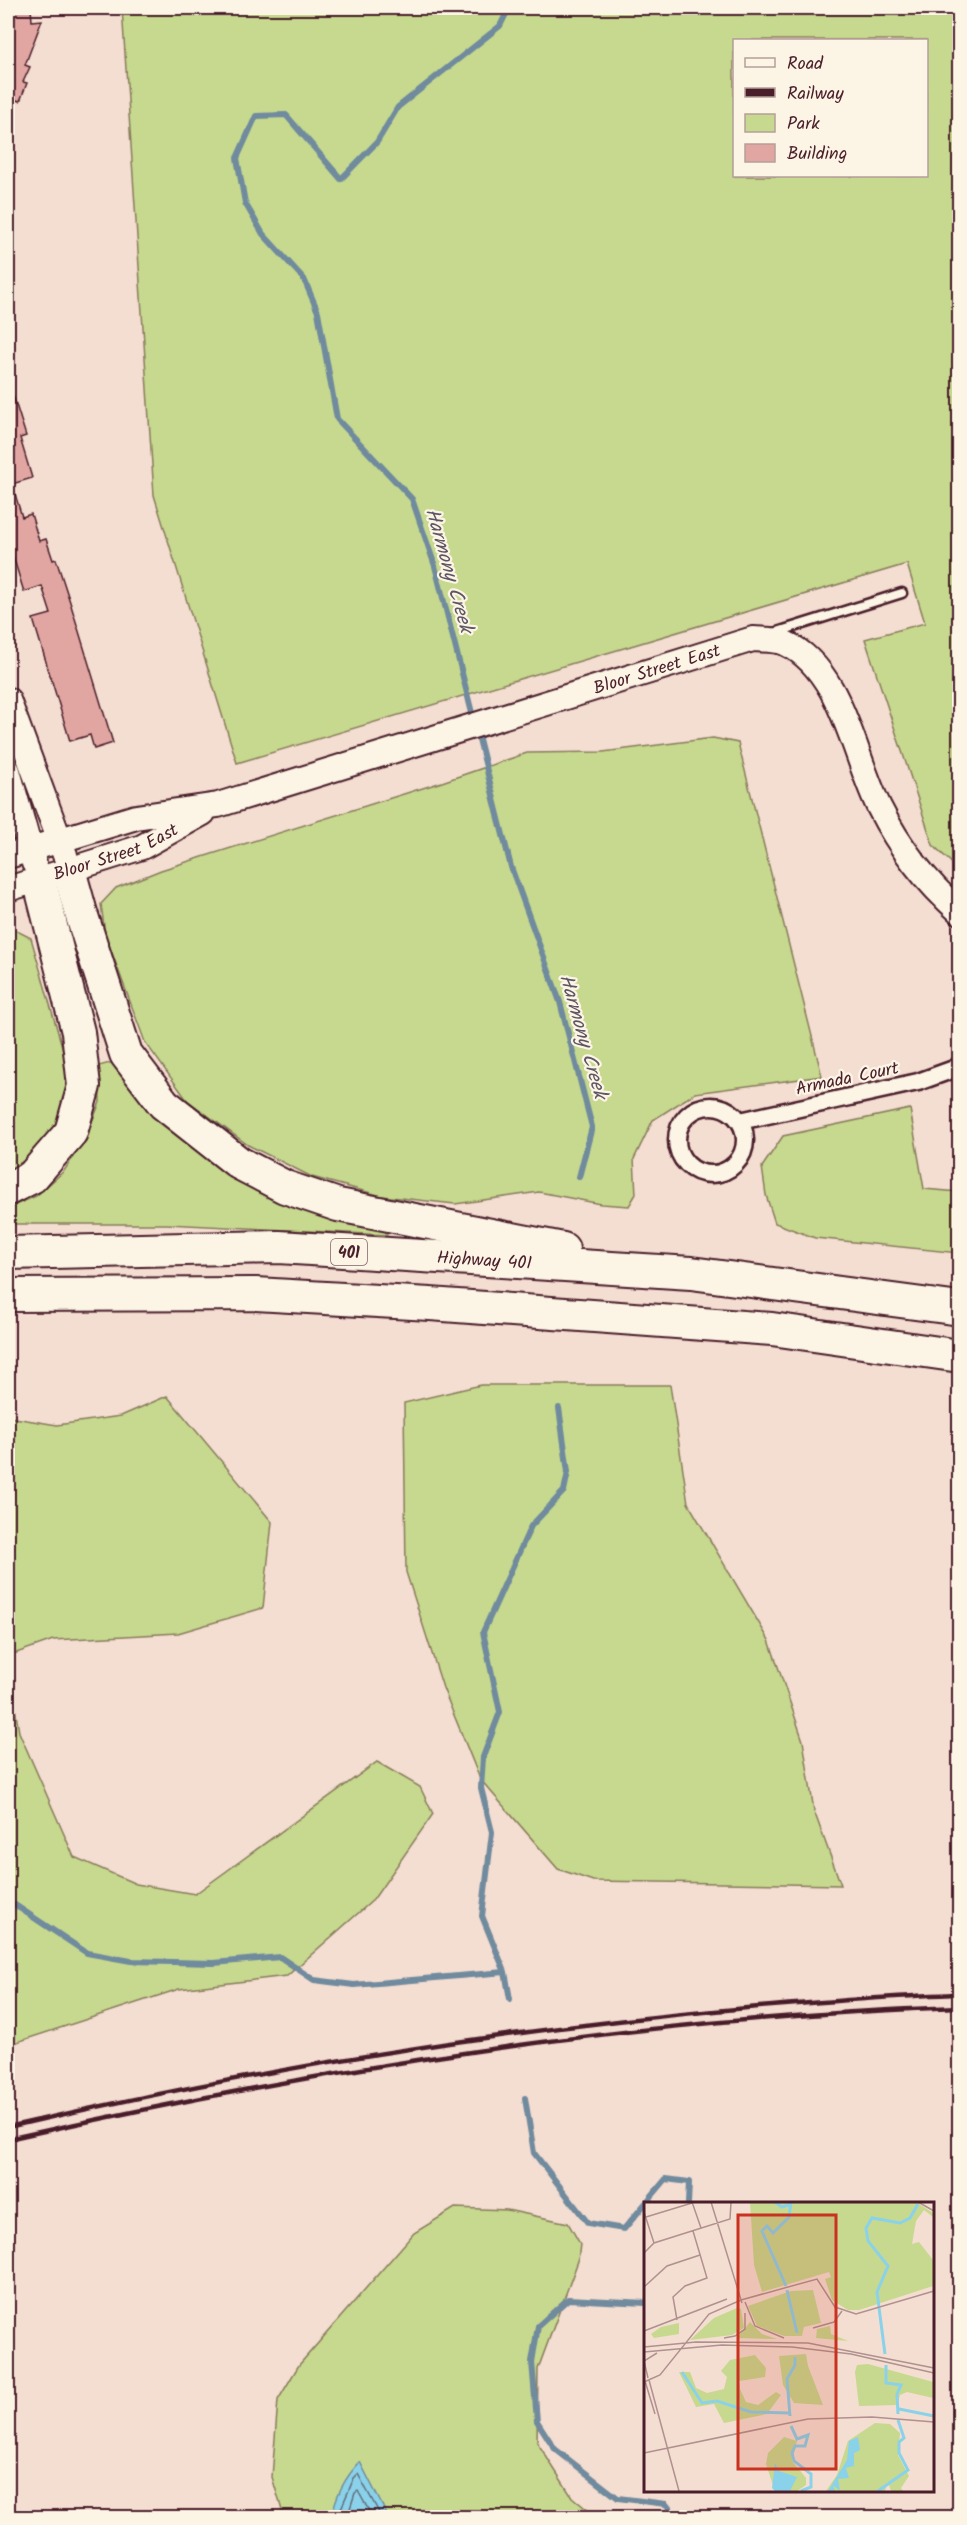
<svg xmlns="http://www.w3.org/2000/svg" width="967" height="2525" font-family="Kalam,sans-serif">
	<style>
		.green { fill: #c6d98e; stroke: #887c5c; stroke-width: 1.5; fill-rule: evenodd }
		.water { fill: #89d2ea; stroke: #708a9e; stroke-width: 1.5 }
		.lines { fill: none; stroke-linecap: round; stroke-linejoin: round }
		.shore { stroke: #636777; stroke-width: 1.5 }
		.stream { stroke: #708a9e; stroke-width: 6 }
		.building { fill: #e1a6a2; stroke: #4a1f2b; stroke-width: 1.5 }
		.service-casing { stroke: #4a1f2b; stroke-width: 13 }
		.minor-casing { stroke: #4a1f2b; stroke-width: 21 }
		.secondary-casing { stroke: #4a1f2b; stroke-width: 28 }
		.motorway-casing { stroke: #4a1f2b; stroke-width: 36 }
		.service { stroke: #fcf5e5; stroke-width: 8 }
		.minor { stroke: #fcf5e5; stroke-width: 16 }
		.secondary { stroke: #fcf5e5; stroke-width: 24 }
		.motorway { stroke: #fcf5e5; stroke-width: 32 }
		.rail { stroke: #4a1f2b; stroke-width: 4.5 }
		.labels { text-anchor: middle; stroke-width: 4.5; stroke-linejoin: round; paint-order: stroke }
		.shield { fill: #fcf5e5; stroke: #7f5f63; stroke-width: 1.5 }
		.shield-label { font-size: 16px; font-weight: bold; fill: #4a1f2b }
		.street-label { font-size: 18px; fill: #4a1f2b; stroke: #fcf5e5 }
		.water-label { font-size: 20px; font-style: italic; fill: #5d5564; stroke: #fcf5e5 }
		.inset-river { fill: none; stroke: #89d2ea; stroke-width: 3 }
		.inset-road { fill: none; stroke: #b0918f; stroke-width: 1.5 }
		.view { fill: #c8321e; fill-opacity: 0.15; stroke: #c8321e; stroke-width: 3 }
		.inset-edge { fill: none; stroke: #4a1f2b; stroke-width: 3 }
	</style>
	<rect width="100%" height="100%" fill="#f4ddd1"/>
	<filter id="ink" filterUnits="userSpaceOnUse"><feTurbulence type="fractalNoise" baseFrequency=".0167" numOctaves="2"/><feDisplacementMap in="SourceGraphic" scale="12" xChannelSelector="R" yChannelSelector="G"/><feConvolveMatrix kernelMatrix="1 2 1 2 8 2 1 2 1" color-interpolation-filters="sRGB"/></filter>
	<g filter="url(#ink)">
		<path class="green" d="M122 8H959V870L933 845 865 639 925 623 907 564 237 763 154 495ZM926 40V176H734V40Z
			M713 738 738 743 822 1076 695 1093 653 1120 634 1159 636 1194 629 1206 601 1204 539 1192 455 1204 382 1196 312 1177 248 1145 187 1100 145 1042 105 934 101 904 116 888 161 870 442 782 527 753 603 752Z
			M8 928 13 929 31 938 63 1050 68 1092 54 1129 29 1158 8 1170Z
			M117 1061 181 1135 239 1181 302 1208 383 1225 387 1235 167 1224H8V1208L36 1196 64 1171 86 1137 100 1102 99 1066Z
			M910 1109 924 1189 959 1192V1253L815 1238 775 1223 766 1195 762 1167 783 1136Z
			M481 1385H670L688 1503 769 1640 803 1741 814 1811 841 1885 593 1881 558 1869 480 1779 443 1688 406 1572 404 1403Z
			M167 1396 272 1522 263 1608 178 1633 53 1640 8 1656V1417L57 1425 121 1416Z
			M8 1665 19 1732 74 1857 136 1884 195 1894 377 1762 420 1787 433 1814 373 1900 287 1976 179 1989 8 2045Z
			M455 2208 507 2210 568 2223 580 2244 578 2261 538 2369 537 2442 572 2497 596 2517H284L272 2477 278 2400 299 2365 414 2233Z"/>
		<path class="water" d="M360 2462 388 2517H333C333 2498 347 2475 360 2462Z"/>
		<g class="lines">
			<path class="shore" d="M339 2518 340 2511 354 2478 358 2474 382 2518
				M347 2518 355 2493 358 2491 373 2518"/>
			<path class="stream" d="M474 721 435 566 412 499 337 419 318 312 304 279 263 234 245 203 237 158 256 116 286 115 341 179 377 142 398 107 500 26 509 8
				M477 731 511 867 560 1002 592 1127 579 1177
				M8 1904 15 1905 87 1953 131 1961 214 1963 280 1957 314 1980 354 1985 505 1972
				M510 1999 505 1972 482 1916 492 1832 481 1788 483 1757 500 1712 483 1632 531 1526 564 1491 568 1472 559 1408
				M525 2098 534 2153 588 2223 624 2229 666 2179 689 2182 688 2204
				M646 2303 568 2299 538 2326 532 2362 537 2421 555 2449 618 2498 666 2504 677 2518"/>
		</g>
		<path class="building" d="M8 8H31L32 21 42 20 25 65 30 67 23 82 27 83 20 101 16 100 8 120Z
			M11 389 26 436 20 438 32 478 12 484 22 517 31 514 39 541 46 539 53 560 56 559 70 602 113 743 94 749 90 735 70 741 33 619 51 614 42 586 24 592 8 540V390Z"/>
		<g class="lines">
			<defs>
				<path id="service" d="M774 633 902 593"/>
				<path id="minor" d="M677 1140a34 34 0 1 1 68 0a34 34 0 1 1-68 0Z
					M740 1121 918 1082 954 1069 960 1065"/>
				<g id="secondary">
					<path d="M8 700 65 855"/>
					<path d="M8 771 34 863"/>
					<path id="s1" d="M8 856 136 817 218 805 753 639C763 640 776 639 785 643 842 669 853 755 879 807 899 847 926 882 960 912"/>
					<path id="s2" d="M8 889 142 847 203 813"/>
				</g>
				<g id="motorway">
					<path d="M69 870 81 913 126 1054 164 1104 239 1163 285 1187 338 1205 563 1249"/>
					<path d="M8 1189 32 1177 71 1132 84 1086 78 1032 39 879"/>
					<path id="s3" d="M8 1253 279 1247 691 1273 960 1309"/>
					<path d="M8 1295 256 1294 430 1304 772 1329 960 1356"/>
				</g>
			</defs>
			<use href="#service" class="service-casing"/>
			<use href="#minor" class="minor-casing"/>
			<use href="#secondary" class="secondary-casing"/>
			<use href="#motorway" class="motorway-casing"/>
			<use href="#service" class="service"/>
			<use href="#minor" class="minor"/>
			<use href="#secondary" class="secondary"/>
			<use href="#motorway" class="motorway"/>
			<path class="rail" d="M8 2127C251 2070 498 2030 747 2008 818 2002 889 1996 960 1994
				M8 2139C321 2068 638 2018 960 2007"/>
		</g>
	</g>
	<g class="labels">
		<rect class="shield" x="331" y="1239" width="36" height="26" rx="4.5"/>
		<g class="shield-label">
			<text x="349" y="1258">401</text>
		</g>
		<g class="street-label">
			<text dy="6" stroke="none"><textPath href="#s1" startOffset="676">Bloor Street East</textPath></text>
			<text dy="6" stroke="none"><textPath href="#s2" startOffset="114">Bloor Street East</textPath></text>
			<text transform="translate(847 1078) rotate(-12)" y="6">Armada Court</text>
			<text dy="6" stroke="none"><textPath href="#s3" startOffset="477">Highway 401</textPath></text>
		</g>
		<g class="water-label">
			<text transform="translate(450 570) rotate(74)" y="7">Harmony Creek</text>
			<text transform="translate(584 1036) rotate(74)" y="7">Harmony Creek</text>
		</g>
	</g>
	<g transform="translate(644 2202)">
		<rect width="290" height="290" fill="#f4ddd1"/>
		<path d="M106 0H272L289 11V15L280 8 272 19 268 42 275 40 289 58V84L215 108H204L188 98 181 77 187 75 185 70 118 90 110 63ZM169 88 177 121 160 125 158 134H140L113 124 104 104 147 89ZM93 106 97 107 100 126 88 133 46 138 70 116ZM106 120 118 132 133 137 93 136ZM35 121V132L10 136 7 132 17 125ZM186 124 187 132 204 139 172 136 173 127ZM162 152 164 164 179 203 150 201 139 183 135 154ZM111 153 122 166 121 175 95 179 96 187 102 200 114 203 132 190 137 193 123 212 80 221 70 202 52 205 35 170H46L52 186 63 191 80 187 83 175 77 169 86 158ZM224 162 289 180V196L263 190 256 193 253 203 215 204 211 170 213 163ZM231 221 246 222 256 231 254 253 265 274 257 286 259 289H247L244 280 241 289H182L193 273 204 239ZM140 235 153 239 148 259 162 276V283L153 289H131L122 262 124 251Z" fill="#c6d98e"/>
		<path d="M214 235 216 248 210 251V264L202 266 205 276 194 277 196 289 189 283 191 289H184L203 258 205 239ZM131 261 135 269 153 275 146 289H131L128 286Z" fill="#89d2ea"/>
		<path class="inset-river" d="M131 0 138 5 147 2M142 84 118 29 123 24 129 31 145 15 147 0M143 88 153 131M241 152 233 90 244 64 224 39 222 26 228 16 256 21 266 16 274 2M242 163V181L257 183 253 192 254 212M38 170 58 201 73 199 107 210 145 211M255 207 290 214M146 214 143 177 151 163V155M147 224 153 237 164 233 161 244H151L148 251 150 259 167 272V285L157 289M234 289 264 268 255 251V240L260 236 254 218"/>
		<path class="inset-road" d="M48 0 57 26M67 0 98 101M274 0 290 9M0 10 10 41M2 15 48 1M0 51 10 41 86 17 87 0M0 85 23 64 56 53M101 100 111 124 140 136M33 118 29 95 41 84 63 76 49 29M169 126 190 120 198 109M0 129 83 97M80 136 91 134 101 127V111M0 145 52 140 164 141 290 166M0 150 78 143 148 145 207 152 290 171M4 176 0 159 13 151M5 178 35 289M1 179 11 212M0 180 16 173 65 112 97 98 173 77 191 105 212 112 290 89M0 251 164 217 228 215 290 220"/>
		<path class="view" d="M94 13H192V267H94Z"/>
		<rect width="290" height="290" class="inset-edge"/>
	</g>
	<rect width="967" height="2525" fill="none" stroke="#fcf5e5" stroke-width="30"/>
	<rect x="15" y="15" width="937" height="2495" fill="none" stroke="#4a1f2b" stroke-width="2" filter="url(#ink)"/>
	<rect x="733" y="39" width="195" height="138" fill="#fcf5e5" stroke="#b59f9b" stroke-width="1.5"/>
	<rect x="745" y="58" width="30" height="9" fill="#fcf5e5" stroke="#b59f9b" stroke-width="1.5"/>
	<text x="787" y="69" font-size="18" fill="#4a1f2b">Road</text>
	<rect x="745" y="88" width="30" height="9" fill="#4a1f2b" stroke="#b59f9b" stroke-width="1.5"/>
	<text x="787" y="99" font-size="18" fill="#4a1f2b">Railway</text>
	<rect x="745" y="114" width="30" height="18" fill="#c6d98e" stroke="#b59f9b" stroke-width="1.5"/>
	<text x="787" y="129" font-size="18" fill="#4a1f2b">Park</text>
	<rect x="745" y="144" width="30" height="18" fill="#e1a6a2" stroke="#b59f9b" stroke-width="1.5"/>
	<text x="787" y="159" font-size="18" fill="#4a1f2b">Building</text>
</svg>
